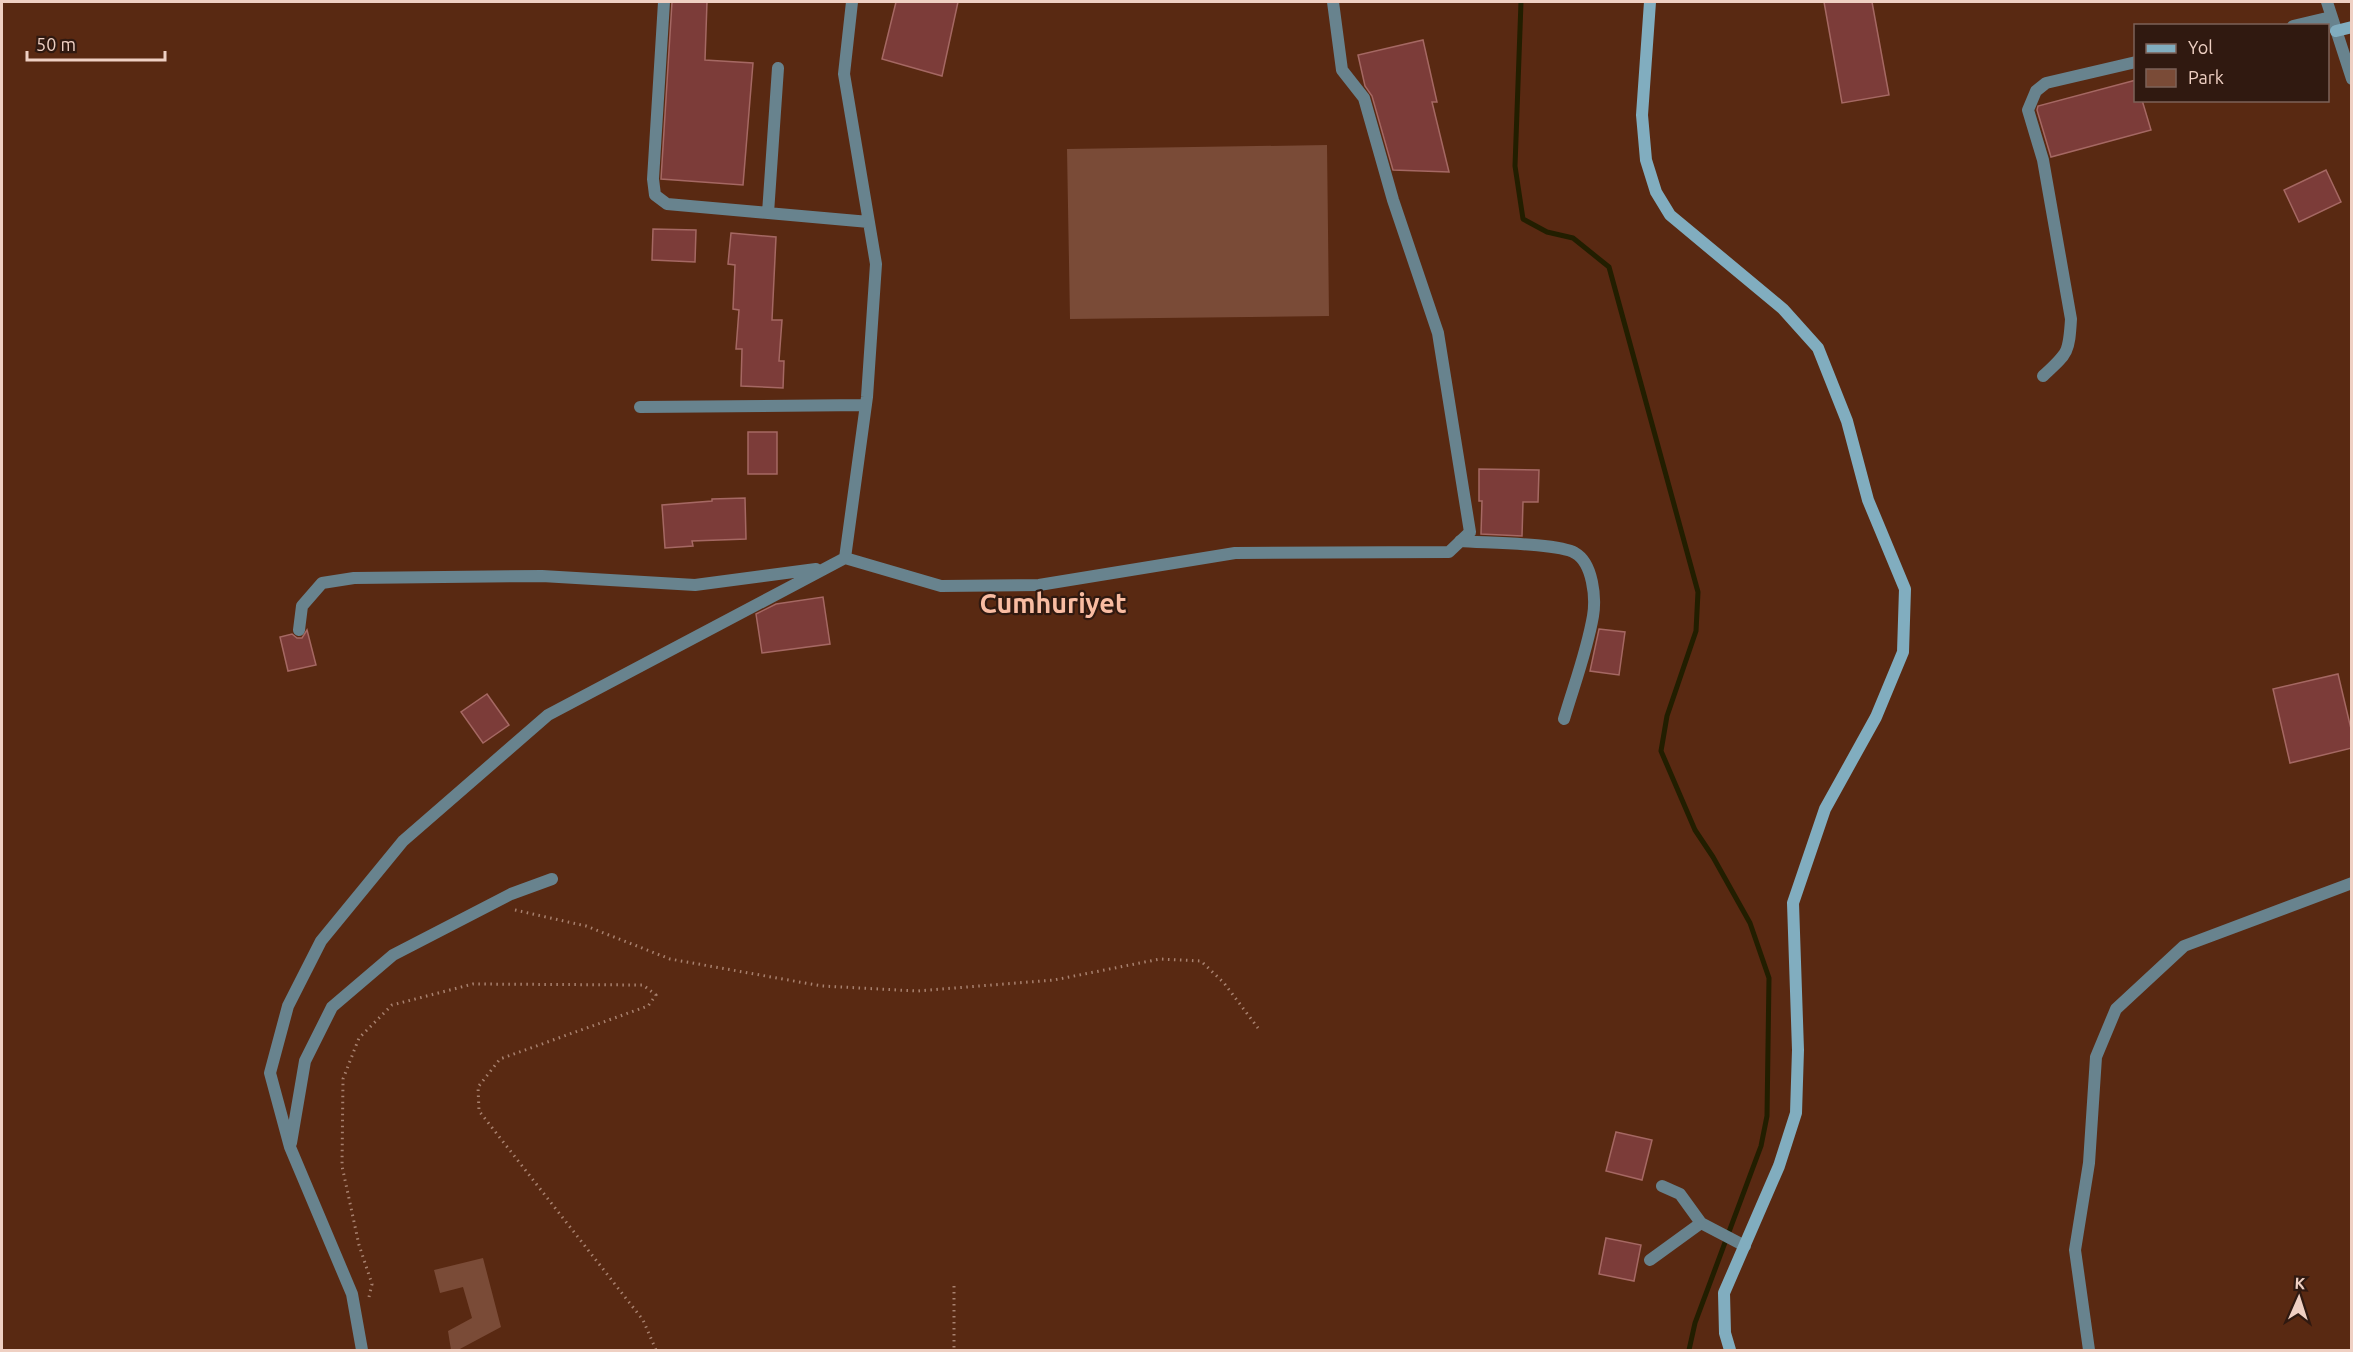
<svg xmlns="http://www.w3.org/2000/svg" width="2353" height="1352" font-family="Ubuntu,sans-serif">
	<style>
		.green { fill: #7a4b37 }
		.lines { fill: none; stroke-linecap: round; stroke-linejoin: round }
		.stream { stroke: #221e00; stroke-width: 5 }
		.building { fill: #7c3c39; stroke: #a56863; stroke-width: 1.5 }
		.path { stroke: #a8816f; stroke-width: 3; stroke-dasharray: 1.5 4.5; stroke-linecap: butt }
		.street { stroke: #68838e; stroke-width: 12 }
		.secondary { stroke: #81adbf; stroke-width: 12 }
		.labels { text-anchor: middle; stroke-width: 4.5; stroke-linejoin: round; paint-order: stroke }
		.district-label { font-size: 27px; font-weight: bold; fill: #f9bca2; stroke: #301910 }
	</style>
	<rect width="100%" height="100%" fill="#592912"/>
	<path class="green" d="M1327 145 1329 316 1070 319 1067 149Z
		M483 1258 501 1327 458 1350H451L448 1331 472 1318 463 1287 440 1293 434 1270Z"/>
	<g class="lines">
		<path class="stream" d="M1521 2 1515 166 1523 219 1547 232 1573 238 1609 267 1698 592 1696 631 1667 716 1661 751 1695 830 1713 857 1750 923 1769 978 1767 1116 1761 1146 1695 1323 1689 1350"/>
	</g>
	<path class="building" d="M672 2H707L705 60 753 63 743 185 661 179Z
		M896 2H958L942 76 882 59Z
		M1824 2H1872L1889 95 1842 103Z
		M1423 40 1437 102H1432L1449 172 1393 170 1372 96 1365 86 1358 55Z
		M2136 80V100H2142L2151 130 2051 157 2037 110 2038 106Z
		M2326 170 2341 202 2299 222 2284 190Z
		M653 229 696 230 695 262 652 260Z
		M731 233 776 237 772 320H782L779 361H784L783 388 741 386 742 349H736L739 310 733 309 735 265 728 264Z
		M748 432H777V474H748Z
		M1479 469 1539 470 1538 502H1523L1522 536 1481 534 1482 501H1479Z
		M745 498 746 539 692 541 693 546 665 548 662 505 712 501V499Z
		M823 597 830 644 762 653 756 614 776 604Z
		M1599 629 1625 632 1619 675 1590 671Z
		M307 630 316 665 288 671 280 637 292 634 297 638H302Z
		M2338 674 2352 733V748L2290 763 2273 689Z
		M487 694 509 725 483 743 461 712Z
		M1616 1132 1652 1140 1642 1180 1606 1171Z
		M1606 1238 1641 1245 1634 1281 1599 1274Z"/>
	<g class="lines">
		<path class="path" d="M515 910 586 926 670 959 822 986 917 991 1054 980 1160 959 1201 961 1224 983 1258 1028
			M954 1286V1350
			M369 1297 372 1284 359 1245 342 1166 343 1079 359 1038 392 1005 473 984 643 985 656 995 648 1006 500 1059 478 1087 479 1111 643 1320 656 1350"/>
		<path class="street" d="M664 2 653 179 655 195 667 204 869 222
			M852 2 844 74 876 264 867 397 845 558 941 586 1039 585 1235 553 1449 552 1470 532 1438 333 1393 200 1364 98 1342 70 1333 2
			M2327 2 2352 79
			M2293 26 2331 17
			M768 213 778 68
			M2043 376C2068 353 2069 353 2071 319L2043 160 2028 110 2036 91 2046 83 2136 62
			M640 407 866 405
			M1460 541C1483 543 1558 543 1575 553 1593 563 1596 598 1593 616 1587 651 1574 685 1564 719
			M299 630 302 606 322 583 354 578 542 576 695 585 816 569
			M291 1143 305 1061 332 1007 393 955 511 894 552 879
			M1662 1186 1680 1194 1701 1223 1745 1246
			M1650 1260 1701 1223
			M362 1350 352 1294 290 1147 270 1073 288 1006 321 941 403 841 548 715 845 558
			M2089 1350 2075 1250 2089 1163 2096 1057 2116 1009 2184 946 2352 883"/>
		<path class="secondary" d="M1650 2 1642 115 1646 160 1656 192 1670 215 1783 309 1818 348 1847 421 1868 500 1905 589 1903 652 1876 717 1825 809 1793 903 1798 1050 1796 1113 1779 1166 1724 1293 1725 1333 1730 1350
			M2336 31 2352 27"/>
	</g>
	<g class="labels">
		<g class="district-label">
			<text x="1053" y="613">Cumhuriyet</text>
		</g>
	</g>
	<rect width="2353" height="1352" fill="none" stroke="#efd0c3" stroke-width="6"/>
	<rect x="2134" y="24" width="195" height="78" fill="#301910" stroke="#7c6258" stroke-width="1.5"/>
	<rect x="2146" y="44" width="30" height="9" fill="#81adbf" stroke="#7c6258" stroke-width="1.5"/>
	<text x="2188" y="54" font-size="18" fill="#efd0c3">Yol</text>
	<rect x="2146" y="69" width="30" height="18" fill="#7a4b37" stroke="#7c6258" stroke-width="1.5"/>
	<text x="2188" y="84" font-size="18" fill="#efd0c3">Park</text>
	<g transform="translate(2299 1298) rotate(3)" stroke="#301910" stroke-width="4.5" paint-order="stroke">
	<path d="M0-4.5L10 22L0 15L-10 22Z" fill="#efd0c3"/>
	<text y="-9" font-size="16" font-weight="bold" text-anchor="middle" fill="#efd0c3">K</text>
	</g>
	<path d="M27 51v9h138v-9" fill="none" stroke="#efd0c3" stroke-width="3"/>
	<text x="36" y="51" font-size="18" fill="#efd0c3" stroke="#301910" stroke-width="4.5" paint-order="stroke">50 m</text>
</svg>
